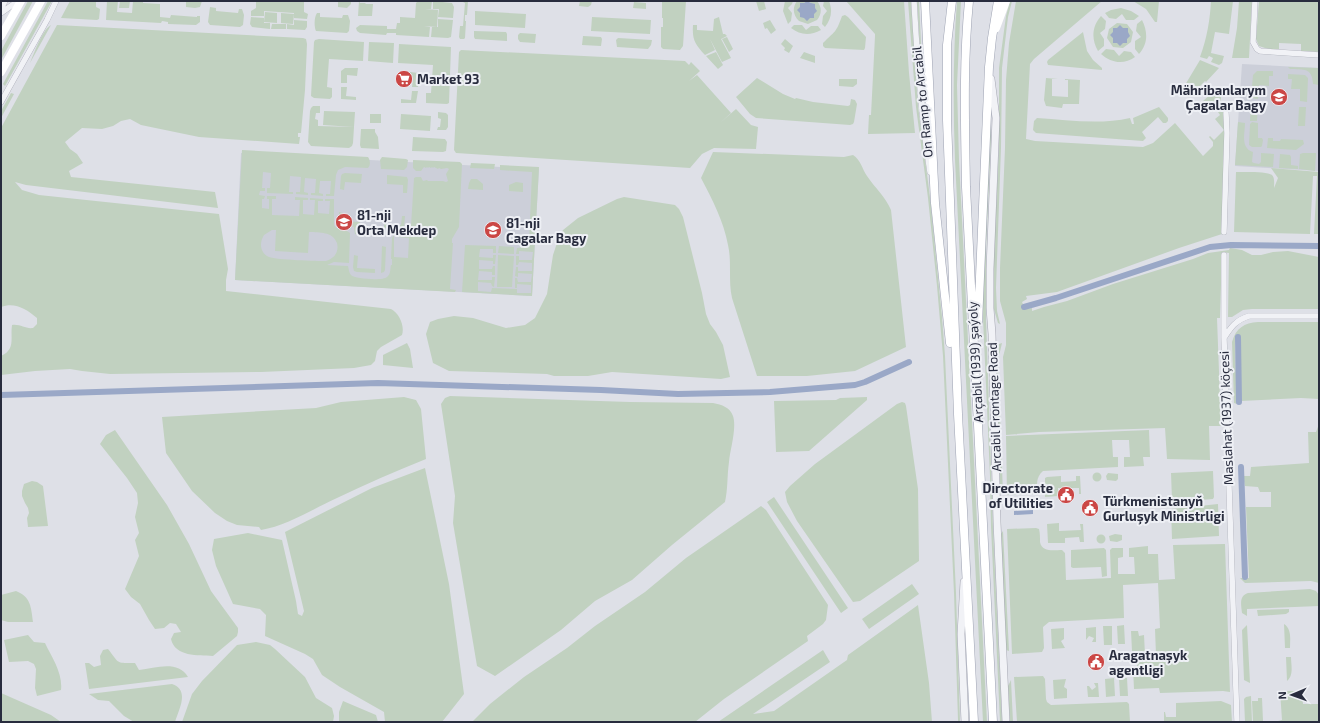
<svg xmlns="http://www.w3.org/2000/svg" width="1320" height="723" font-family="'Exo 2',sans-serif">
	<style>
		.built { fill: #cccfd9 }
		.green { fill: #c1d1c0; fill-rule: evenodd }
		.water { fill: #9aa8c7 }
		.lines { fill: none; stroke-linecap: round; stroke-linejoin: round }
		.canal { stroke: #9aa8c7; stroke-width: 6 }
		.minor-casing { stroke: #a4a6b1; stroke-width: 6 }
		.tertiary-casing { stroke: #a4a6b1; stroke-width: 8 }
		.primary-casing { stroke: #9ea3b3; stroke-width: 9 }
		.minor { stroke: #f1f2f6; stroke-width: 5.5 }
		.tertiary { stroke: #f1f2f6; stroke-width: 7 }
		.secondary { stroke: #fff; stroke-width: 8 }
		.primary { stroke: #fff; stroke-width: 8 }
		.labels { text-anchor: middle; stroke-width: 4; stroke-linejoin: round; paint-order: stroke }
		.poi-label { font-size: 13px; font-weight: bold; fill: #282c3e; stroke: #eef0f5; text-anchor: start }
		.street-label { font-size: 13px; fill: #282c3e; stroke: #eef0f5 }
	</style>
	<rect width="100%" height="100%" fill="#dee0e7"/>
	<path class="built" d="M1242 64 1319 68V171L1235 166Z
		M241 153 539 169 532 296 235 280Z"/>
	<path class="green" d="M28 1H33L1 60V51Z
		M48 1H52L5 86 3 84Z
		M70 1H96V7L100 9 99 19 97 20 61 18Z
		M107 1H118L117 12 132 13 133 1H143V3L160 4V17L170 18 171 15 197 17V16H200V22L196 25 168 24V22L162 21 161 23 106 20Z
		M120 1H130L129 8H119Z
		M186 1H202L200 7 195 8 186 7Z
		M256 1H304V12L308 14 307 19 294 18V13L264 11V16H251V11L256 8Z
		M338 1H351V4L347 8 338 7Z
		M359 1 360 3H365L366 4H373L372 16H358Z
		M418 1H432L431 9H425L438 10 437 27 424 26 430 27 429 37 396 35V33H387L386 35 360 33 357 31 356 28 360 25 387 26V29H396L397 23H400V17L415 18 416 3Z
		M433 1 452 3 454 7 453 18 438 17 439 9H433Z
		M461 1H468L467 15H465V21H466L465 38 464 39H460L459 37 460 26H463L465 3Z
		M580 1H592L591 5 588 7 579 6Z
		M662 1H686L683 46 680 50 663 49 661 47V27H663V18H662Z
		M756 1H764L766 9 759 11Z
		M785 1H793L792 4 788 8 792 13 791 21 788 24 783 11Z
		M797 1H807L804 3H811L808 1H817C822 7 822 14 817 20L808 24 799 21C793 15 792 8 797 1Z
		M824 1H829C833 11 831 19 825 27L822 24 823 16 827 11 823 6Z
		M846 1H904L909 73 915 133 868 134 869 115H871L875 36V34Z
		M908 1H911L918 106 930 197 942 317 945 356 956 593 960 722H958V720L954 593 943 356 937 286 928 198 916 107Z
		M917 1H919L923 84 922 83Z
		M957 1H961L957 85 959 160 987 722H983L955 160C953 107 953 54 957 1Z
		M1010 1H1012L1008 17 1002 68 1001 148 996 288 997 311 1000 324 998 323 993 306V268L999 148V68L1006 16Z
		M1016 1H1102L1034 59 1030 64 1026 139 1035 141 1143 147 1153 143 1175 123 1203 156 1213 146V142L1209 137 1210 136 1214 140 1224 130 1215 119 1220 115 1218 112 1222 109 1225 112 1222 234 1179 248 1057 292 1026 296 1027 299 1022 302 1025 309 1032 308V311L1044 307 1067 301 1113 284 1193 259 1208 253 1229 250 1230 248 1242 250 1252 255H1261L1273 252 1288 251 1319 257V309H1252L1243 310 1232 317H1228L1229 253 1222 252 1220 318H1217L1221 426H1209L1210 460 1167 459 1165 428 1039 432 1006 435 1003 357 1006 345V323L1000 301V268L1005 148 1006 80 1009 43Z
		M1133 1H1159L1157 22H1155L1146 9Z
		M1211 1H1233L1229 34 1215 32 1211 53 1224 56 1222 63 1219 65 1211 62 1213 58 1209 56 1207 59 1200 57C1207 38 1210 20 1211 1Z
		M1239 1H1252L1249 58H1232L1237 28Z
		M1259 1H1319V52L1301 51V44L1279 43V49H1268L1259 46 1256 39Z
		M634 2 646 3V9L633 8Z
		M210 7 216 8V11L238 13 239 9H242L244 15 243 25 240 27 210 25 208 22Z
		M1121 8 1131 11 1139 16 1134 20H1126L1122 14 1116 19 1109 18 1105 13 1111 10Z
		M475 11 526 14 525 28 475 25Z
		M265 12 277 13V23L264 22Z
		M281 13 294 14 293 24 281 23Z
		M317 13H320V17L342 18 343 15H348L350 21 349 31 347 33 316 31C314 27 314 17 317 13Z
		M845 15 848 17 866 37 865 48 864 50 825 48 823 46V43C835 31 836 33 842 16Z
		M1101 16 1106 21 1105 29 1100 33 1104 39V46L1098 51C1091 39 1092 26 1101 16Z
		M251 17 264 18V23H270V29L252 27 250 24Z
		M592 17 651 20 650 34 591 31Z
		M719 17 723 34H725L727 36 721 39 731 58 722 62 710 39 715 50 705 55C695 44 692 40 693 25H697V30L713 31 714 19Z
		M438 19 453 20 451 37 448 38 431 37 432 27H438Z
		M294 20 307 21V27L305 30 287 29V24L294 25Z
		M770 20 776 30 771 34 767 28 765 29 763 23Z
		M1142 20C1148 32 1148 44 1139 54L1135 49V41L1141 37 1136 31 1137 24Z
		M1117 23 1127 24 1133 32 1131 42 1123 48 1113 47 1107 38 1109 29Z
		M272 24H286V29H271Z
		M51 25 30 63C34 54 42 30 51 25Z
		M57 25 303 38 306 39 307 44 305 90 301 133H298V137H300L299 144 199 137 141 125 130 119 121 121 113 126 102 129 82 128 65 142 70 149 77 154 83 163 69 171 71 177 215 192 218 208 26 185 15 182 22 190 39 195 219 214 228 269 226 280V291L391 309C399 313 405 326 402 335L381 347 377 351 375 361 371 365 354 368 261 372 110 374 82 371 70 369 35 371 1 375V356C16 349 10 338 12 325 21 324 25 329 33 328L37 324V318C26 309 15 302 1 307V128Z
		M794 25H802L806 30 811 26H818L821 30C810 36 800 35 791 28Z
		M474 31 506 32 507 34V41L475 39 474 37Z
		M1083 32 1087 51 1093 60 1102 68V70L1048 65 1047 62 1048 60Z
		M520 33 536 34 535 43 520 42 518 39V35Z
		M583 36 601 37 602 39 601 46 582 45Z
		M727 37 733 49 729 52 722 39Z
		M618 38 652 40 651 45 648 49 617 47 616 40Z
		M319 39 364 42 363 61 329 59 327 87 332 88V97L330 99 314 98 311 96 314 42 315 40Z
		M785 39 793 46 789 53 784 50 785 48 781 44Z
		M369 42 394 43 393 63 368 61Z
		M399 44 451 47 449 103 447 104 426 103V93H431L433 65 398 63Z
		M1106 49 1114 50 1119 56 1124 51 1131 52 1135 57C1124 65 1111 63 1101 54Z
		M461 50 685 61 689 65 691 62 700 71 689 81 697 75 731 113 720 123 736 109 751 125 758 127 756 149 714 148 702 154 690 168 456 153 454 150 459 52Z
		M716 52 723 65 718 69 706 56Z
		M804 52 815 56V63L800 58Z
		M1200 60 1219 68 1206 82 1205 81 1195 91 1192 92 1185 85Z
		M1288 67 1319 68V85L1313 84C1312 67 1304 70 1290 69Z
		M345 68H358L357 76 347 75V83H341V71Z
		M403 71 418 73 419 75 418 87H412L413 79 403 78Z
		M1257 71H1273V76H1269V86L1259 85 1258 99 1251 98 1253 75Z
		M1288 74 1305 75 1308 78 1307 102 1300 101V89H1291L1292 79H1288Z
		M757 78 783 94 795 99 796 98 813 102 848 106 850 105 851 99 855 100 857 104 854 122 853 124 850 125 756 118 750 114 736 97Z
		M1046 78 1058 79H1052V96L1068 97V80H1065V79L1080 80 1079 104H1063L1062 108 1046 106 1044 100Z
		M839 79H857V84L853 87 839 86Z
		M1223 86 1220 104 1212 112 1202 102 1215 90 1217 92Z
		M341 87H347L346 96 356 97V100L341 99Z
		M412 91H418L416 103H401V99L411 100Z
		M11 93 14 94 1 118V111Z
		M1251 104H1258L1257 121H1250Z
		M313 106H320V113H316L315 119 318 120V126L354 127 353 143 352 146 349 148 311 146 308 142 310 111 311 108Z
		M1159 107 1168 118V121L1166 123H1163L1158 117 1142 132 1146 138 1143 141 1036 133 1033 130 1034 121 1037 118C1067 120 1100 125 1130 118L1132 124H1134L1133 118Z
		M1299 107H1306L1305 126H1298Z
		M324 111 355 112 354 127 323 125Z
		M438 112 446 113 448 115V127L446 130H437L438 127H440L441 119 438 118Z
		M370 114H381V123H370Z
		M401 114 431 116 430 131 400 129Z
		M990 122 991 123V139L986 250V318L993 527 1002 722H1000L991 527 990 476 983 318V284Z
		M1238 122 1245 123C1245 133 1240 148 1253 152L1252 162 1254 163 1259 164 1261 162V153L1274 154 1273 167 1235 165Z
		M1252 122 1258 123V138H1262L1263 140 1262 146 1261 147H1252L1249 145 1250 124Z
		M361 129H375V132L378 137 379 149 361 148 360 145Z
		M413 137 445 139 447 142 446 151 443 152 412 151Z
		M1268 138H1273V141H1280L1281 139 1303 140 1304 144 1296 150 1267 148Z
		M242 150 368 157C370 160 371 165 368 168L345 167 338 170 336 175 334 196H326V194H330L331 181H320L319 193 323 194V196L311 195V193H315L316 179 305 178 304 192 308 193V195L296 194V192H300L301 177 290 176 289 192H293V194L267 193V188H270L271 173 263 172 262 188H265V191H260L259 195 265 196 264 199H262V208L269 209V199H267V196H276V199H272V215L299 216 300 200H295V197L308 198V200H303V214L314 215 315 200H310V198L323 199V201H318V213L329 214 330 201H325V199H334V225C338 232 345 228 350 233L349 263 334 262 327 265 348 266C349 270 349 273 351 275 355 279 383 281 387 277 391 274 390 269 391 265H392V259H391L392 238 394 235V257L408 258 409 238 397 237V234L406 233 411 226 414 178 416 177H421L423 181 427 180 428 181H443L446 182 448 181 446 174 449 169 447 168 441 169 439 168 438 169 434 167 433 168 432 167 431 168 429 167 428 168 427 167 426 168 424 167 421 171H416L413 168V160L460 162 462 164 459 227 452 239V243H453L450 289 456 290 455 292 235 280ZM272 230H276L275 251 308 253 309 232C320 233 332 231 337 243 339 252 335 258 326 261 317 261 277 260 269 257 260 253 259 243 264 235Z
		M713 152 844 157 853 155C861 160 862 169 867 176 875 188 885 196 891 210L906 347 855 371 807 376H757L732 298C728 281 732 262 728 245 724 222 712 199 701 178Z
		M1303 153H1316L1315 171 1299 169 1300 154Z
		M1280 154 1290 155 1291 157V165L1298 166V169L1279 168Z
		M382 157 406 159 408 160 407 167 404 170 381 169 380 160Z
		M471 163 495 164 494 169 470 168Z
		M500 165 539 167 532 296 462 292 465 245 496 246V253H493V249H480L479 257 493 258V255H496L495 264H493V261L479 260V269H492L493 266H495V275H492V272L479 271 478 280H492V277H495L494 287 492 286 491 283 478 282V291L491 292 492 288 517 289V293H531V285L517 284V288H515V278H517L518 282H531L532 274 518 273V277L515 276 516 267H518V271H532V263L519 262 518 265H516V256H519V260H532L533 252 519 251V254H516L517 248 525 247 529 243 532 172 500 170Z
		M1271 168 1319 172V234H1314L1317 176H1313L1310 234 1234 232 1236 172C1243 172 1267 171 1272 175 1275 178 1274 184 1274 188L1278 178Z
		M345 173 362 174 361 183 345 182 344 190 340 189 341 176 342 174Z
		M387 175 407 177 408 180 407 193H403V185L387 184Z
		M471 179H477L483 184V190L468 189 469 183Z
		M516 182 523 183V192L509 191V185Z
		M624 197 675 205 679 209 683 217 702 293 706 314 710 324 716 332 723 345 730 377 721 379 612 372 588 376H554L547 374 449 371 433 363 426 334 430 322 438 319 454 316 473 318 506 328 525 325 535 318 547 294 553 255 557 243 563 230 578 218 617 199Z
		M339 212 343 213 342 221 360 222 359 235 355 234 354 227 351 226 339 224Z
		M402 216H405L404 228H384V224L401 225Z
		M382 246 386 247 385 270 384 272 381 273Z
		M499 246 514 247V254L498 253Z
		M354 255 358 256 357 268 375 269V273L357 272 354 271 353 267Z
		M498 255 514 256 512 287H497Z
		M1258 322H1319V399L1301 398 1241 401 1240 336 1238 335 1235 339V347L1237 404 1234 403 1232 342C1236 328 1244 323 1258 322Z
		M407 343 410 349 413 368 383 365V355Z
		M1002 343 998 360 1003 494H1000L996 360 999 344Z
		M450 396 630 402 713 403C722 405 730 407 733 416 737 428 730 450 729 462 727 476 728 489 725 502L672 545 632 580 595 601 561 630 495 676 477 666 453 523 455 496 441 404 445 398Z
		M404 397 416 400 421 409 426 459C396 471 366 484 337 498 313 509 286 526 261 530L259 527 237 525 227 521 215 513 192 491 166 453 162 417 316 408 341 402Z
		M867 397V400L809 451 776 452 774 401 836 400 840 398Z
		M902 402 905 403 906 406 918 489 919 561 860 601 853 602 797 521 787 502 785 492 790 486 815 464 897 404Z
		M1319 424V583L1311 581 1245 583 1240 578H1249L1246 507H1271V492H1260L1258 487 1245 486 1243 476H1250L1251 467 1309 463 1308 432H1316Z
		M115 430 167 505 189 544 211 591 238 628V632L237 636 213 656C198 655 175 657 171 639L174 633 181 632 176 624 170 623 164 628 155 629 149 620 140 604 131 597 125 589 139 556 135 540 139 533 135 517 138 503 137 493 127 478 100 444 106 435Z
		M1149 430 1150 457H1143L1144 466 1124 467V457H1130L1129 440H1112L1113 457H1118V467L1043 471C1035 478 1038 484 1036 493L1034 494 1007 495 1006 436Z
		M425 468 449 584 464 694 442 722H385L384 712 340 687 322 675 313 659 305 654 265 636 266 615 260 609 233 604 216 566 212 550 214 539 248 533 282 540 296 601 298 614 302 616 304 611 285 532 372 488Z
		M1213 471 1214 497 1213 499 1174 502 1172 500 1171 473Z
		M1092.5 477a4.5 4.5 0 1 1 9 0a4.5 4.5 0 1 1-9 0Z
		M1108 473 1118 474V479L1116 481 1107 480 1106 476Z
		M1061 476V482L1076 481V476H1080L1081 494H1079V488H1058V496L1045 497V478L1047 477Z
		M32 481 37 482 43 486 48 526 28 527 27 518 29 513 28 508 25 503 22 496V491L24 484Z
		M774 497 848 608 841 613 767 502Z
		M1218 504 1219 536 1172 539 1171 509Z
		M761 506 766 510 828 605 826 620 823 624 807 636 808 641 724 699 695 722H472L490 704 524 677 567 648 595 626 645 592 686 558Z
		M1059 523V531L1081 530 1080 524H1083L1084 542H1080L1079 537 1065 538V543H1048L1047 524Z
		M1036 528 1039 529C1040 533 1040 537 1040 542 1042 553 1055 550 1062 550L1065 553 1066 580 1111 578 1110 550 1112 548H1123V557L1118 558V574H1135L1134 557H1129V548L1148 546V554H1158L1159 580 1175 579 1173 545 1225 544 1230 692 1223 691 1160 693 1159 688 1134 689 1133 668 1137 667 1136 652 1132 651 1131 631H1138L1139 636 1144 635 1145 655H1156L1155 629 1160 628 1158 583 1123 585 1124 618 1049 622 1043 627 1044 648 1042 652 1012 654 1007 529Z
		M1003 531 1009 651 1006 650 1001 534Z
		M1115 534 1122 535V540L1117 542 1110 541 1109 536Z
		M1096.5 539a4.5 4.5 0 1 1 9 0a4.5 4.5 0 1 1-9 0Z
		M1104 548 1106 550 1107 576 1102 577 1101 567 1073 568 1071 567V550Z
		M912 584 919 594 869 629 862 619Z
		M1310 589 1316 591 1319 595V606L1247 609V616L1242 613C1241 604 1239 596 1248 593Z
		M16 591C31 597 31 607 33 622H8L1 620V608H2L1 595Z
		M918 605 929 683 932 722H718L823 650 830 662 753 714 774 711 847 660 848 655Z
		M1289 609V612L1286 614 1258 616 1257 610Z
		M1284 624C1292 629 1290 640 1290 648H1285Z
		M1124 625 1125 644H1118L1117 626Z
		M1247 625 1250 683 1244 680 1242 630Z
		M1103 626H1112V645H1104Z
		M1096 627V642H1092L1094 638 1089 636 1086 640V628Z
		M1064 628V639L1061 641 1065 648 1052 649 1051 629Z
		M28 635 34 642 45 643C52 658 63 673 61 690L37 696 35 688 36 669 34 664 28 661 9 662 4 640Z
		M256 642 270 645 275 649 305 677 316 698 332 708 334 716 333 722H182L192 694 202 681 237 645Z
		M108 649C120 664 115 663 135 663L139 670C156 668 178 660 188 677L89 689 85 663H89L94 667 101 665 100 656 103 650Z
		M1286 657H1291C1291 665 1294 675 1287 681Z
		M1043 676 1045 679 1046 699 1047 702 1051 705 1127 702 1129 704 1130 722H1017L1014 677Z
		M1114 678 1115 696 1106 697 1105 679Z
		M1119 678H1127L1128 696H1120Z
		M1066 679 1064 687 1067 689V698L1054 699 1053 680Z
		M1011 680 1013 722H1010L1008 686Z
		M1094 683H1098L1099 697H1088L1087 686H1089L1092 690 1096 687Z
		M172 684C190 690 179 709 175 722H134L124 716 109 701 98 700 89 694Z
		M1280 691H1297L1302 695 1303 704H1319V722H1278V721L1282 720Z
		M1 693 51 715 61 722H1Z
		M1251 696 1252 722H1245L1244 699 1246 697Z
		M1258 698H1262L1263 721H1271V722H1253L1252 701H1258Z
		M343 701 376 715 378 722H339V712Z
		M1221 701 1231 705 1232 722H1164V712H1165L1166 717H1176V703Z"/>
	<path class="water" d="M807 1 811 3 815 4V8L817 11 814 14V18H810L807 21 804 18 800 17V13L797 10 800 7V3H804Z
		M1120 25 1123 28H1128V32L1130 36 1127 39V43H1123L1120 46 1117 43H1113V38L1110 35 1113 32V28H1117Z
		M1033 510V514L1014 515V511Z"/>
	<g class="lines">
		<path class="canal" d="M1024 307 1056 298 1210 247 1231 245 1319 246
			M1238 337 1239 402
			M1 395 378 383 601 390 678 394 770 392 855 385 865 382 909 362
			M1241 467 1245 577"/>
		<defs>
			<path id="minor" d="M914 1C917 58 921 115 930 172
				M1255 1 1253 42 1257 49 1260 51 1319 55
				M1 9 5 1
				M1 13 18 1
				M1 102 47 20 56 1
				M1224 232 1227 133 1226 113
				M1224 338V255
				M1237 722 1224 338C1231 327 1236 320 1249 316H1319"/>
			<path id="tertiary" d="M991 79 996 118 990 269V308L992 334 997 522 1006 722
				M964 582 961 634 965 722"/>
			<path id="primary" d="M925 1 935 203 950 343
				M952 1 947 45V120L958 414 974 722
				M969 1C963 63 965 125 966 187L993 722
				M978 323 989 67 992 38 998 1"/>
		</defs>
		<use href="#minor" class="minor-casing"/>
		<use href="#tertiary" class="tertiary-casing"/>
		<use href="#primary" class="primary-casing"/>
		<use href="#minor" class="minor"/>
		<use href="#tertiary" class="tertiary"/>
		<path class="secondary" d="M996 28 1006 1
			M1 36 21 1
			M1 72 41 1"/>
		<use href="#primary" class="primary"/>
	</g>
	<defs>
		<symbol id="supermarket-disc" viewBox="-11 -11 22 22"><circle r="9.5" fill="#cb4745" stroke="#eef0f5"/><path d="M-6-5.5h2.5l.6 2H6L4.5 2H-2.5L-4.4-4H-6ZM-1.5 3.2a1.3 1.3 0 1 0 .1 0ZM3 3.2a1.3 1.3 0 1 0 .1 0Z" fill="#fff"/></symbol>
		<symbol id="school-disc" viewBox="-11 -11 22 22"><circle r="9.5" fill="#cb4745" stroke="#eef0f5"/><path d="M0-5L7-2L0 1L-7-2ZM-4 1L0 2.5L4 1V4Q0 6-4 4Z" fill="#fff"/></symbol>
		<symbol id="civic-disc" viewBox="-11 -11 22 22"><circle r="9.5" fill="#cb4745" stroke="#eef0f5"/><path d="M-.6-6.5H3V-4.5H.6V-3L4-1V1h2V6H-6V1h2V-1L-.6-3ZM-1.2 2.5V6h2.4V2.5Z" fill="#fff"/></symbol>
	</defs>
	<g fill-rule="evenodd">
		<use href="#supermarket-disc" x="394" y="69" width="20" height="20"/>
		<use href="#school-disc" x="1269" y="87" width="20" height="20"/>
		<use href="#school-disc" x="334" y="212" width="20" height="20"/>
		<use href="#school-disc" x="483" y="220" width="20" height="20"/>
		<use href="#civic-disc" x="1056" y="485" width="20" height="20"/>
		<use href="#civic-disc" x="1080" y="498" width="20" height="20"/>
		<use href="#civic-disc" x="1086" y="652" width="20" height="20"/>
	</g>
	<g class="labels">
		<g class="poi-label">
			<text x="417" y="84">Market 93</text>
			<text x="1266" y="95" text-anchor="end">Mähribanlarym<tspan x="1266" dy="15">Çagalar Bagy</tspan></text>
			<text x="357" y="220">81-nji<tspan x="357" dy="15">Orta Mekdep</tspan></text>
			<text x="506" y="228">81-nji<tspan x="506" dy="15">Cagalar Bagy</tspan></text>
			<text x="1053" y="493" text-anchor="end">Directorate<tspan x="1053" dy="15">of Utilities</tspan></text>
			<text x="1103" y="506">Türkmenistanyň<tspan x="1103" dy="15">Gurluşyk Ministrligi</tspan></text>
			<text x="1109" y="660">Aragatnaşyk<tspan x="1109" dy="15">agentligi</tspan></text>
		</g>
		<g class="street-label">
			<text transform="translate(922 102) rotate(-96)" y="5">On Ramp to Arcabil</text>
			<text transform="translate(975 362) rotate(-93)" y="5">Arçabil (1939) şaýoly</text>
			<text transform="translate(994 407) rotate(-92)" y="5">Arcabil Frontage Road</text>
			<text transform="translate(1226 418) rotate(-92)" y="5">Maslahat (1937) köçesi</text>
		</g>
	</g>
	<rect width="1320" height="723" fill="none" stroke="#282c3e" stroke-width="4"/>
	<g transform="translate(1292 695) rotate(268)" stroke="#eef0f5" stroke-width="3" paint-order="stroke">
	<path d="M0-3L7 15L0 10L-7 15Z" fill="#282c3e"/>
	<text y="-6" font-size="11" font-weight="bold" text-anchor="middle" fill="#282c3e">N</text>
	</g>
</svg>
